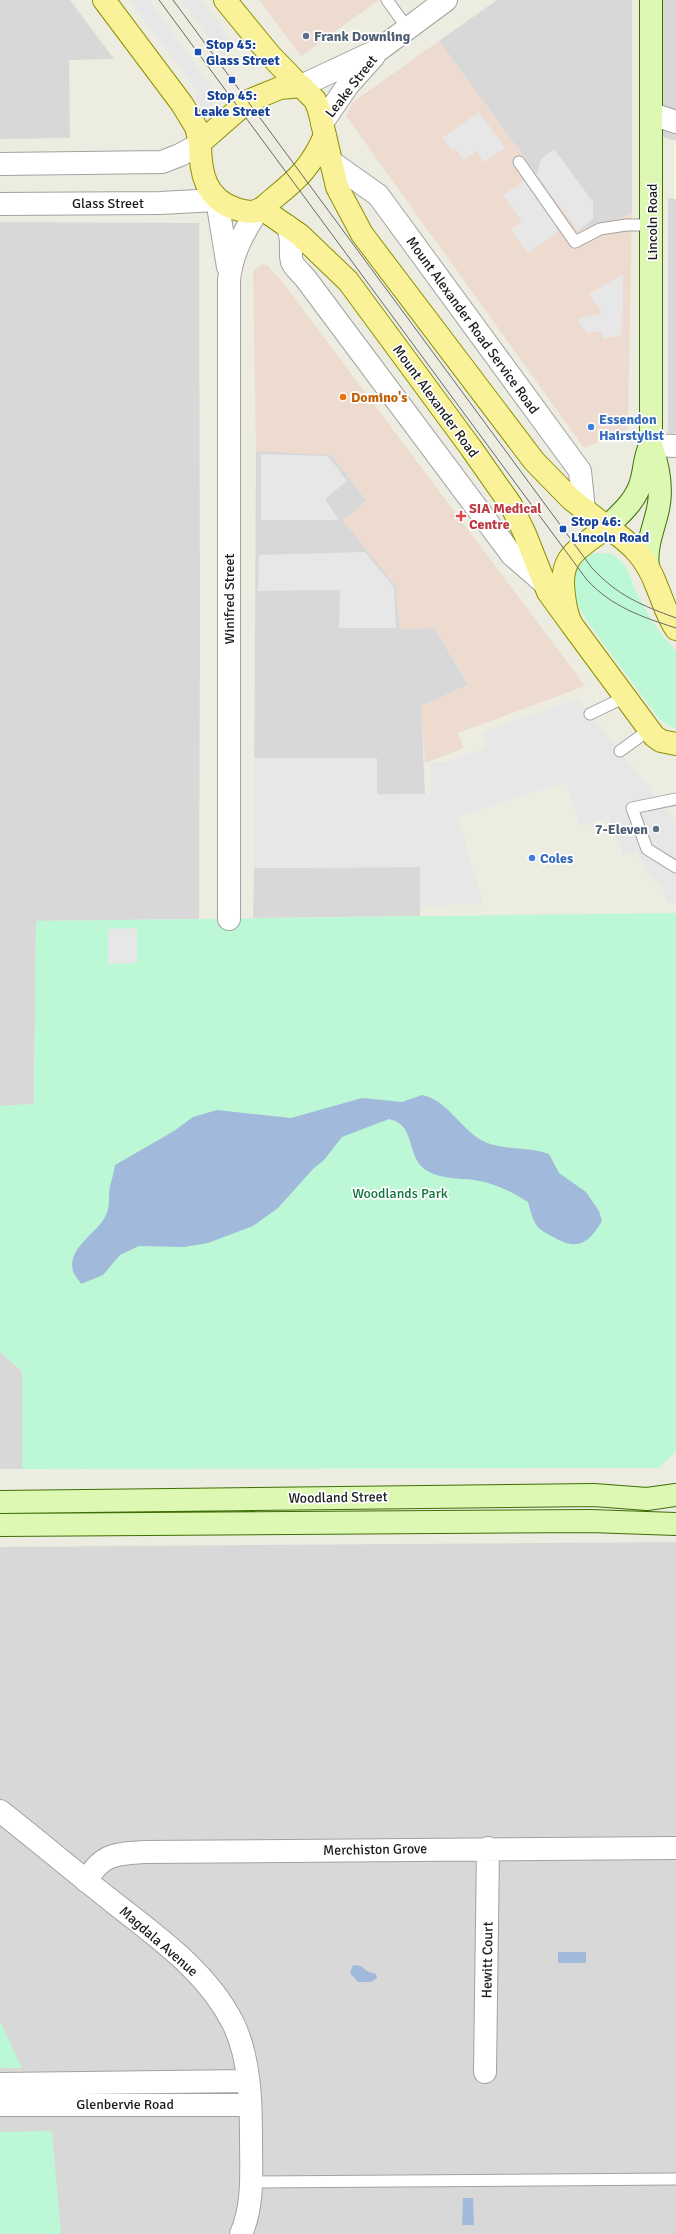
<svg xmlns="http://www.w3.org/2000/svg" width="676" height="2234" font-family="Signika,sans-serif">
	<style>
		.residential { fill: #d9d8d8 }
		.commercial { fill: #eedbcf }
		.education { fill: #f1fed8 }
		.park { fill: #bcf8d6 }
		.parking { fill: #e7e7e7 }
		.water { fill: #a1b9da }
		.lines { fill: none; stroke-linecap: round; stroke-linejoin: round }
		.service-casing { stroke: #a2a2a2; stroke-width: 13 }
		.minor-casing { stroke: #a2a2a2; stroke-width: 24 }
		.secondary-casing { stroke: #3e6e06; stroke-width: 24 }
		.primary-casing { stroke: #8d9002; stroke-width: 24 }
		.service { stroke: #fff; stroke-width: 11 }
		.minor { stroke: #fff; stroke-width: 22 }
		.secondary { stroke: #dcf8b3; stroke-width: 22 }
		.primary { stroke: #faf298; stroke-width: 22 }
		.tram { stroke: #696969; stroke-width: 1 }
		.service-dot { fill: #5c6f8a; stroke: #fff; stroke-width: 1.5 }
		.transit-dot { fill: #1a4fb4; stroke: #fff; stroke-width: 1.5 }
		.food-dot { fill: #e8710a; stroke: #fff; stroke-width: 1.5 }
		.shop-dot { fill: #3f7fe0; stroke: #fff; stroke-width: 1.5 }
		.health-dot { fill: #e0444e; stroke: #fff; stroke-width: 1.5 }
		.labels { text-anchor: middle; stroke-width: 3.5; stroke-linejoin: round; paint-order: stroke }
		.service-label { font-size: 14px; font-weight: bold; fill: #4e5e75; stroke: #fff; text-anchor: start }
		.transit-label { font-size: 14px; font-weight: bold; fill: #164399; stroke: #fff; text-anchor: start }
		.street-label { font-size: 14px; fill: #1b1b1b; stroke: #fff }
		.food-label { font-size: 14px; font-weight: bold; fill: #c56008; stroke: #fff; text-anchor: start }
		.shop-label { font-size: 14px; font-weight: bold; fill: #366cbe; stroke: #fff; text-anchor: start }
		.health-label { font-size: 14px; font-weight: bold; fill: #be3a42; stroke: #fff; text-anchor: start }
		.park-label { font-size: 14px; fill: #0c763a; stroke: #fff }
	</style>
	<rect width="100%" height="100%" fill="#ecede0"/>
	<path class="residential" d="M0 0H70L114 59 69 60 70 138 0 139Z
		M497 0H632V214L578 231 439 41Z
		M662 0H676V141L659 136Z
		M668 198 676 199V433H668Z
		M0 222 199 223 200 625 199 919 36 921 34 1104 0 1106Z
		M256 451 331 454 367 501 343 520 396 586 400 629 434 628 469 685 421 706 425 794 254 796Z
		M421 867 420 916 253 918 254 868Z
		M0 1352 22 1371V1469H0Z
		M676 1542V2234H0V1547Z"/>
	<path class="commercial" d="M259 0H379L301 56Z
		M439 41 578 231 632 214 628 429 584 448 346 116 353 102Z
		M262 264 268 266 280 279 585 686 458 733 464 748 425 763 421 706 469 684 434 628 400 629 396 586 343 520 367 501 331 455 256 451 253 271Z"/>
	<path class="education" d="M675 140 676 141V199H674Z"/>
	<path class="park" d="M610 553C633 568 627 575 638 595 648 616 660 635 676 651V729L660 720 591 627 575 601 572 570 588 554Z
		M676 913V1451L659 1468 22 1469V1371L0 1352V1106L34 1104 36 921Z
		M0 2021 22 2068H0Z
		M52 2131 61 2234H0V2132Z"/>
	<path class="parking" d="M129 0H149L213 89 208 94 215 104 203 109 194 95 198 92Z
		M181 0H202L233 43 223 58Z
		M479 112 505 148 484 162 476 151 464 160 455 148 452 150 442 138Z
		M554 149 593 202V219L578 231 537 175 541 159Z
		M524 181 559 231 528 253 511 229 522 222 503 195Z
		M623 274 622 335 603 339 602 331 587 333 577 319 602 313 589 294Z
		M261 454 328 456 347 481 325 499 339 520H261Z
		M365 552 394 587 396 628H339L340 590 258 591 259 555Z
		M578 699 676 822V903H667L662 886 647 874 637 850 623 856 609 817 580 826 566 782 458 817 483 904 420 906V867L254 868V758H377V795L431 794V762H449L486 747 482 732Z
		M137 928V963L108 964V929Z"/>
	<path class="water" d="M422 1095C448 1100 460 1129 483 1141 503 1151 528 1146 549 1154L559 1173 586 1192 599 1211 602 1221C589 1243 578 1251 555 1238 549 1235 541 1231 537 1226 532 1219 530 1209 528 1202 511 1191 494 1183 474 1180 459 1178 443 1179 429 1172 404 1159 418 1125 389 1119L342 1137 324 1160 313 1169 278 1208 253 1226 208 1243 184 1247 139 1246 120 1255 103 1275 81 1284C79 1280 74 1275 73 1271 67 1248 96 1234 105 1217 111 1206 108 1197 110 1186 112 1179 114 1172 115 1165L174 1131 193 1117 217 1110 291 1118 362 1098 402 1102Z
		M558 1952H586V1963H558Z
		M353 1965 361 1966 367 1971 376 1974 377 1978 371 1982H358L350 1973Z
		M463 2198H473L474 2225H462Z"/>
	<g class="lines">
		<defs>
			<path id="service" d="M387 0 408 29
				M519 162 575 242 600 229 626 225H652
				M590 714 625 697
				M620 751 649 730
				M676 799 632 808 647 849 676 867
				M251 2182 676 2179"/>
			<path id="minor" d="M301 86 380 49 446 0
				M652 114 676 122
				M322 123 348 85 374 56
				M330 161 378 195 580 471 584 510
				M0 164 162 162 180 155 200 144
				M217 200 228 267
				M0 204 160 203 216 200
				M287 226C295 241 288 256 293 264 296 269 302 274 306 279L512 555 543 582
				M651 445 676 446
				M229 919V280C232 253 243 233 258 210
				M0 1811C38 1841 75 1872 113 1902 157 1937 207 1971 233 2023 250 2058 251 2101 251 2139 251 2170 254 2205 241 2234
				M86 1881C102 1854 114 1854 143 1852L676 1848
				M485 2072 488 1848
				M0 2084 248 2081
				M0 2105H250"/>
			<path id="secondary" d="M607 527C620 514 636 501 641 482 645 470 644 458 650 446
				M648 567C645 547 654 528 658 509 663 487 658 465 651 445V0
				M0 1502 594 1495 647 1499 676 1495
				M0 1525 590 1521 676 1524"/>
			<path id="primary" d="M104 0 182 104 196 127 200 143
				M225 0 270 55 299 85
				M325 135C312 165 299 178 274 198 269 202 263 209 257 211 250 213 243 211 236 209 205 199 200 172 200 143L248 101 280 88 301 86 315 100 319 110 337 187 362 234 534 461 571 499 607 527
				M259 210 268 213 300 235 348 281 471 448 511 505 525 534 548 592 572 625
				M676 629C667 616 663 601 657 587 646 557 632 544 607 527 579 549 558 555 564 595 565 605 567 616 572 625L654 736 661 741 676 744"/>
		</defs>
		<use href="#service" class="service-casing"/>
		<use href="#minor" class="minor-casing"/>
		<use href="#secondary" class="secondary-casing"/>
		<use href="#primary" class="primary-casing"/>
		<use href="#service" class="service"/>
		<use href="#minor" class="minor"/>
		<use href="#secondary" class="secondary"/>
		<use href="#primary" class="primary"/>
		<path class="tram" d="M159 0 587 580C612 607 642 617 676 628
			M173 0 592 568C618 596 641 605 676 618"/>
	</g>
	<g class="service-dot">
		<circle cx="306" cy="36" r="4"/>
		<circle cx="656" cy="829" r="4"/>
	</g>
	<g class="transit-dot">
		<rect x="194" y="48" width="8" height="8" rx="2"/>
		<rect x="228" y="76" width="8" height="8" rx="2"/>
		<rect x="559" y="525" width="8" height="8" rx="2"/>
	</g>
	<circle class="food-dot" cx="343" cy="397" r="4"/>
	<g class="shop-dot">
		<circle cx="591" cy="427" r="4"/>
		<circle cx="532" cy="858" r="4"/>
	</g>
	<path class="health-dot" d="M459 510h4v4h4v4h-4v4h-4v-4h-4v-4h4z"/>
	<g class="labels">
		<g class="service-label">
			<text x="314" y="41">Frank Downling</text>
			<text x="648" y="834" text-anchor="end">7-Eleven</text>
		</g>
		<g class="transit-label">
			<text x="206" y="49">Stop 45:<tspan x="206" dy="16">Glass Street</tspan></text>
			<text x="232" y="100" text-anchor="middle">Stop 45:<tspan x="232" dy="16">Leake Street</tspan></text>
			<text x="571" y="526">Stop 46:<tspan x="571" dy="16">Lincoln Road</tspan></text>
		</g>
		<g class="street-label">
			<text transform="translate(351 86) rotate(-52)" y="5">Leake Street</text>
			<text x="108" y="208">Glass Street</text>
			<text transform="translate(652 222) rotate(-90)" y="5">Lincoln Road</text>
			<text transform="translate(473 325) rotate(54)" y="5">Mount Alexander Road Service Road</text>
			<text transform="translate(436 401) rotate(54)" y="5">Mount Alexander Road</text>
			<text transform="translate(229 599) rotate(-90)" y="5">Winifred Street</text>
			<text transform="translate(338 1497) rotate(-1)" y="5">Woodland Street</text>
			<text transform="translate(375 1849) rotate(-1)" y="5">Merchiston Grove</text>
			<text transform="translate(159 1941) rotate(41)" y="5">Magdala Avenue</text>
			<text transform="translate(487 1960) rotate(-89)" y="5">Hewitt Court</text>
			<text x="125" y="2109">Glenbervie Road</text>
		</g>
		<g class="food-label">
			<text x="351" y="402">Domino's</text>
		</g>
		<g class="shop-label">
			<text x="599" y="424">Essendon<tspan x="599" dy="16">Hairstylist</tspan></text>
			<text x="540" y="863">Coles</text>
		</g>
		<g class="health-label">
			<text x="469" y="513">SIA Medical<tspan x="469" dy="16">Centre</tspan></text>
		</g>
		<g class="park-label">
			<text x="400" y="1198">Woodlands Park</text>
		</g>
	</g>
</svg>
